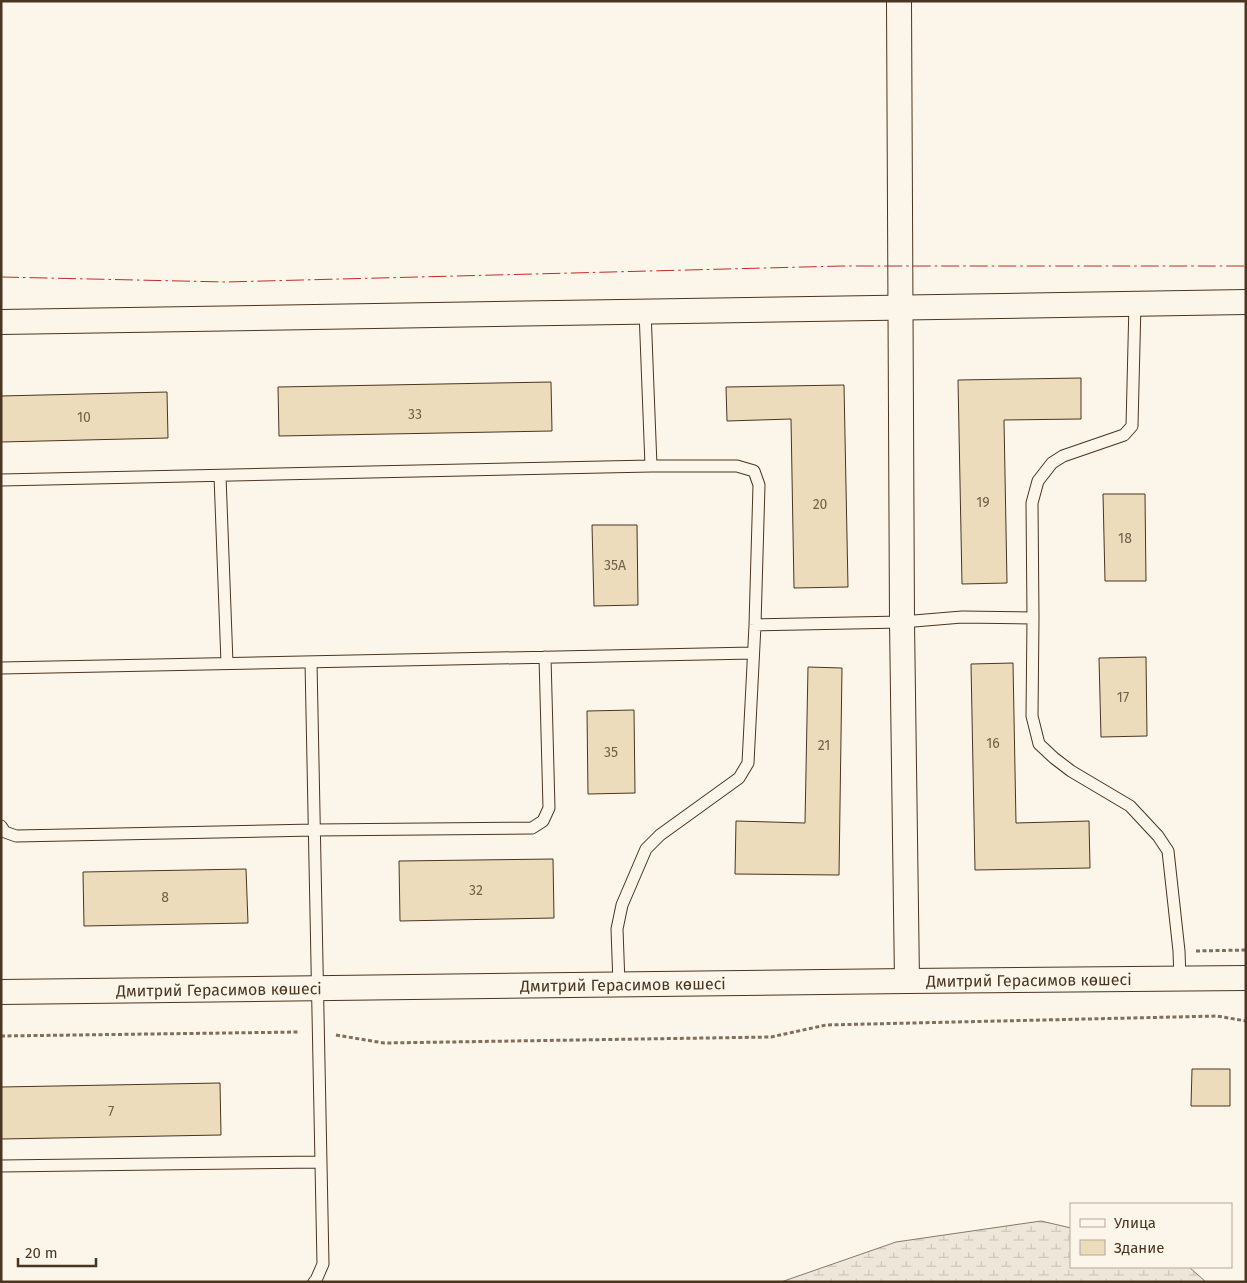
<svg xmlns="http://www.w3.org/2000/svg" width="1247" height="1283" font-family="'Fira Sans',sans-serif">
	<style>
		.wetland { fill: url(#wetland-marsh); stroke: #887966 }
		.building { fill: #ecdcbc; stroke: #4a3520 }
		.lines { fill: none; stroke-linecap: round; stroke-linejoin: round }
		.service-casing { stroke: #4a3520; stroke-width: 13 }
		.minor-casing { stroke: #4a3520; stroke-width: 26 }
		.path { stroke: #7f6f5c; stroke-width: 3; stroke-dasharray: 4 2.5; stroke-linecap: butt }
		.service { stroke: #fbf6e9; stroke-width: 11 }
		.minor { stroke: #fbf6e9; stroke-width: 24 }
		.power { stroke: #c62828; stroke-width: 1; stroke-dasharray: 18 4 2.5 4; stroke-linecap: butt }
		.labels { text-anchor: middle; stroke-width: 4; stroke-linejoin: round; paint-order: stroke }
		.number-label { font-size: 14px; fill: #725f47 }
		.street-label { font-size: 16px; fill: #4a3520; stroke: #fbf6e9 }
	</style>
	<defs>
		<pattern id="wetland-marsh" width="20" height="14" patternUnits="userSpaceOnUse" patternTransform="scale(1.25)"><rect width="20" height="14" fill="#ede6d9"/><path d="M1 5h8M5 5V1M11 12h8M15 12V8" fill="none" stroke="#cdc6ba"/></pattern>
	</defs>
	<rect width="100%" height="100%" fill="#fbf6e9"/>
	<path class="wetland" d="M1041 1221 1071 1228V1267H1189L1206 1282H781L896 1242Z"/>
	<path class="building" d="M1081 378V419L1004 420 1007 583 962 584 958 380Z
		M551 382 552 431 279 436 278 387Z
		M844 385 848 587 794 588 791 419 727 421 726 387Z
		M167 392 168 438 1 442V396Z
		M1103 494H1145L1146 581H1105Z
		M592 525H637L638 605 594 606Z
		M1146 657 1147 736 1101 737 1099 658Z
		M1013 663 1016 823 1089 821 1090 868 975 870 971 664Z
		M808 667 842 668 839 875 735 874 736 821 805 823Z
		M634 710 635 793 588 794 587 711Z
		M553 859 554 918 400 921 399 861Z
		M246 869 248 923 84 926 83 872Z
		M1192 1069H1230V1106H1191Z
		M220 1083 221 1135 1 1139V1087Z"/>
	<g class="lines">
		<defs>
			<path id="service" d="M1135 303 1132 426 1124 435 1063 456 1052 463 1038 481 1032 503 1033 618 1032 716 1039 744 1054 758 1071 771 1130 806 1158 836 1168 851 1179 951 1180 979
				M645 311 651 466
				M220 476 227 663
				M1 480 651 466H737L754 471 759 485 755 625 748 763 739 778 660 835 646 849 622 905 617 929 619 984
				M755 625 902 622 962 617 1033 618
				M311 662 323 1264 316 1280 314 1282
				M1 668 753 653
				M1 826 5 832 16 836 314 830 532 828 543 821 549 808 545 657
				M1 1166 321 1162"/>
			<g id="minor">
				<path d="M899 1 902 622 907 981"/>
				<path d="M1 322 1246 302"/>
				<path id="s1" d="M1 992 907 981 1246 978"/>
			</g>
		</defs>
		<use href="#service" class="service-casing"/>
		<use href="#minor" class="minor-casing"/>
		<path class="path" d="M1196 951 1246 950
			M336 1035 384 1043 771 1037 826 1025 1217 1016 1246 1021
			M1 1036 300 1032"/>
		<use href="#service" class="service"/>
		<use href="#minor" class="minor"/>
		<path class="power" d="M1 277 225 282 842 266H1246"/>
	</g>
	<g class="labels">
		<g class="number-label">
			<text x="415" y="419">33</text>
			<text x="84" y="422">10</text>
			<text x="983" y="507">19</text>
			<text x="820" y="509">20</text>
			<text x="1125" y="543">18</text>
			<text x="615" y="570">35А</text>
			<text x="1123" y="702">17</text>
			<text x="993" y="748">16</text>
			<text x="824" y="750">21</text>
			<text x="611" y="757">35</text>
			<text x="476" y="895">32</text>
			<text x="165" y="902">8</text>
			<text x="111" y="1116">7</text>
		</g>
		<g class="street-label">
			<text dy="6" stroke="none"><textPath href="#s1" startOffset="1028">Дмитрий Герасимов көшесі</textPath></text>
			<text dy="6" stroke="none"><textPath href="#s1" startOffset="622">Дмитрий Герасимов көшесі</textPath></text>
			<text dy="6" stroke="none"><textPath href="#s1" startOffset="218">Дмитрий Герасимов көшесі</textPath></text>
		</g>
	</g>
	<rect width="1247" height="1283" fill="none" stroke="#4a3520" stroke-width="5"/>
	<rect x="1070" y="1203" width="162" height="65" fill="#fbf6e9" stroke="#b4a999"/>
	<rect x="1080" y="1219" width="25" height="8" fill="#fbf6e9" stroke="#b4a999"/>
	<text x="1114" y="1228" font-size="15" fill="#4a3520">Улица</text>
	<rect x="1080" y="1240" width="25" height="15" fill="#ecdcbc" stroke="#b4a999"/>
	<text x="1114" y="1253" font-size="15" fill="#4a3520">Здание</text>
	<path d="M18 1258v8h78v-8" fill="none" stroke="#4a3520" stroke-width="2.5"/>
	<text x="25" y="1258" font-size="15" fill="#4a3520" stroke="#fbf6e9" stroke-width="4" paint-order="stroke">20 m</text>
</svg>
